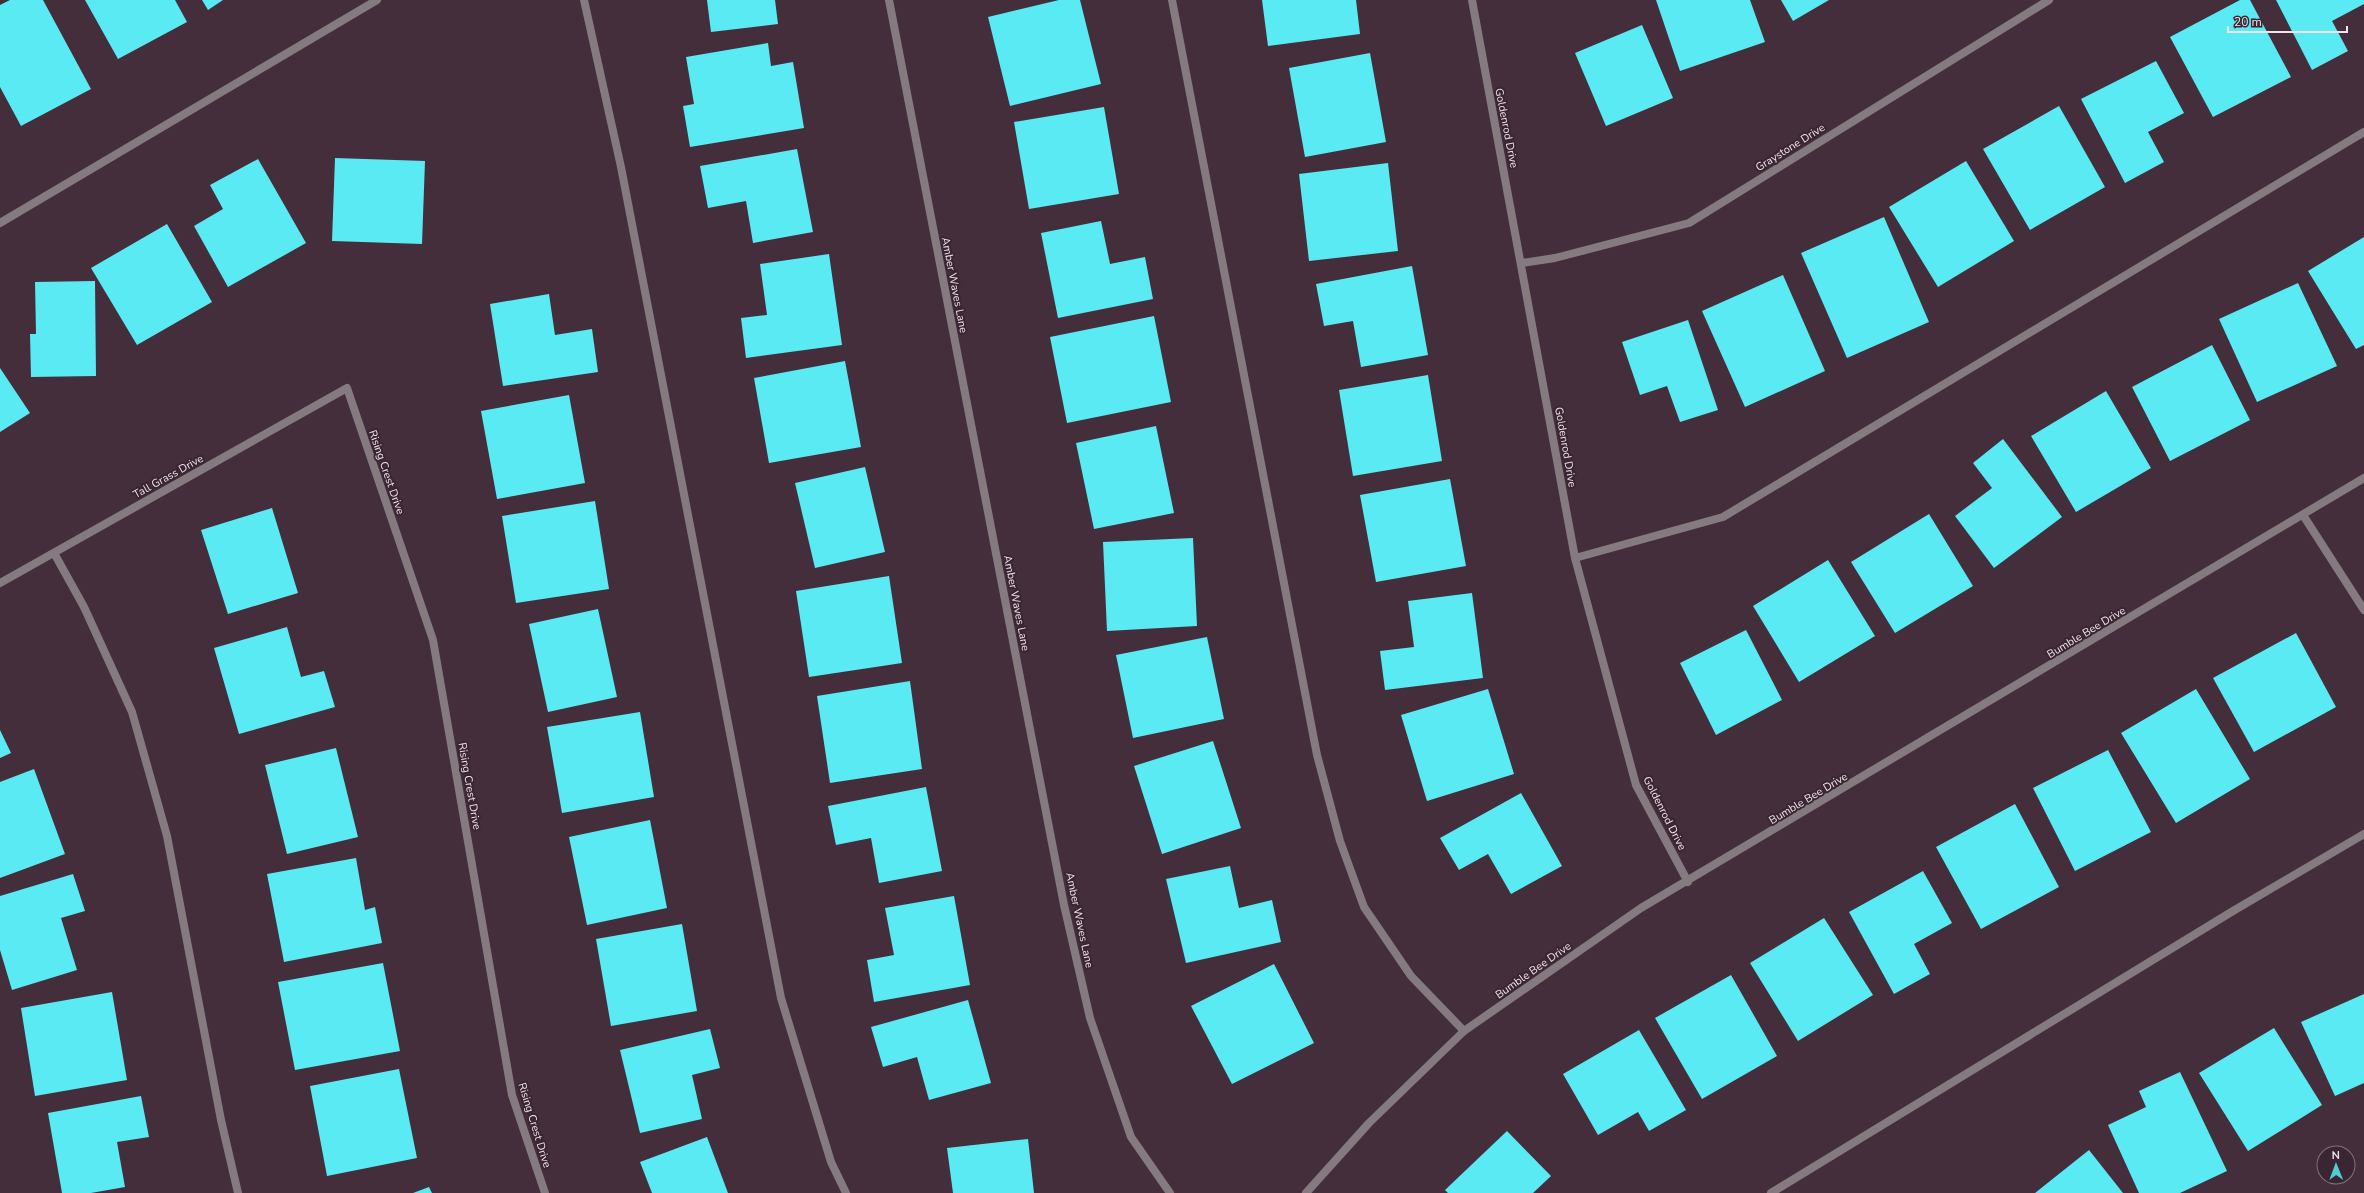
<svg xmlns="http://www.w3.org/2000/svg" width="2364" height="1193" font-family="'Nunito Sans',sans-serif">
	<style>
		.building { fill: #59eaf4 }
		.lines { fill: none; stroke-linecap: round; stroke-linejoin: round }
		.service { stroke: #867a81; stroke-width: 8 }
		.minor { stroke: #867a81; stroke-width: 8 }
		.labels { text-anchor: middle; stroke-width: 4; stroke-linejoin: round; paint-order: stroke }
		.street-label { font-size: 11px; fill: #f2e3eb; stroke: #3a2532 }
	</style>
	<rect width="100%" height="100%" fill="#442e3c"/>
	<path class="building" d="M10 0H43L91 89 21 126 0 87V5Z
		M85 0H175L187 22 118 59Z
		M202 0H223L208 10Z
		M707 0H775L778 24 711 32Z
		M1059 0H1080L1101 84 1010 106 988 17Z
		M1262 0H1356L1360 34 1268 46Z
		M1656 0H1750L1765 42 1680 71Z
		M1781 0H1829L1793 21Z
		M2240 0H2250L2291 77 2213 117 2170 37Z
		M2276 0H2364V4L2332 21 2348 51 2312 70Z
		M1642 25 1673 98 1606 126 1575 53Z
		M768 43 771 66 793 62 804 128 690 147 683 106 694 104 686 57Z
		M1370 53 1386 142 1305 157 1289 68Z
		M2156 61 2184 113 2148 132 2164 162 2125 183 2081 99Z
		M2059 106 2105 187 2030 230 1983 149Z
		M1104 107 1119 194 1029 209 1014 122Z
		M797 149 813 232 753 243 746 201 708 208 700 166Z
		M335 158 425 161 422 244 332 241Z
		M258 159 306 243 228 287 194 226 223 209 210 185Z
		M1966 161 2014 241 1938 287 1889 207Z
		M1388 163 1398 251 1309 261 1299 174Z
		M1884 217 1929 322 1847 358 1801 253Z
		M1101 221 1110 264 1145 257 1153 299 1058 318 1041 233Z
		M167 224 212 302 137 345 91 268Z
		M2364 237V345L2356 349 2308 271Z
		M829 254 842 345 746 358 741 318 767 315 760 264Z
		M1412 266 1428 355 1361 367 1353 321 1324 326 1316 284Z
		M1783 275 1825 371 1745 407 1702 311Z
		M95 281 96 376 31 377 30 334H36L35 282Z
		M2298 283 2337 366 2257 402 2219 319Z
		M549 294 555 335 592 329 598 372 503 386 490 304Z
		M1154 316 1171 402 1067 423 1050 337Z
		M1688 320 1718 410 1680 422 1667 386 1640 395 1622 342Z
		M2212 345 2250 420 2170 461 2132 387Z
		M845 361 861 447 769 463 754 378Z
		M0 368 30 413 0 432Z
		M1428 375 1442 461 1353 476 1339 390Z
		M2106 391 2151 468 2076 512 2031 436Z
		M569 395 585 483 497 499 481 411Z
		M1156 426 1174 513 1094 529 1076 443Z
		M2003 439 2062 517 1994 568 1955 516 1992 488 1973 463Z
		M865 467 885 552 815 568 795 483Z
		M1450 479 1466 566 1376 582 1360 495Z
		M595 501 609 589 516 603 502 516Z
		M272 508 298 593 228 614 201 530Z
		M1929 514 1973 586 1895 633 1851 562Z
		M1193 538 1197 626 1107 631 1103 542Z
		M1828 560 1875 636 1799 682 1753 606Z
		M889 576 902 663 809 677 796 591Z
		M1472 593 1483 678 1385 690 1380 651 1414 647 1408 601Z
		M598 609 617 697 548 712 529 624Z
		M287 627 301 677 324 671 335 707 239 734 214 648Z
		M1746 630 1782 700 1716 735 1680 663Z
		M2296 633 2336 707 2254 752 2213 678Z
		M1207 637 1224 719 1133 738 1116 655Z
		M910 681 922 769 830 783 817 696Z
		M1488 689 1514 774 1427 801 1401 715Z
		M2196 689 2250 779 2176 823 2121 733Z
		M640 712 654 797 562 813 547 727Z
		M0 730 11 753 0 758Z
		M1213 741 1241 828 1162 854 1134 766Z
		M336 748 358 837 287 854 265 765Z
		M2108 750 2151 832 2075 871 2033 788Z
		M34 769 65 854 0 878V782Z
		M926 787 942 871 879 883 871 838 836 845 828 806Z
		M1521 793 1562 866 1511 894 1488 854 1459 870 1440 838Z
		M2015 804 2059 887 1981 929 1936 847Z
		M650 820 667 908 587 925 569 837Z
		M356 858 365 910 375 907 382 943 284 962 267 874Z
		M1230 866 1239 908 1272 900 1281 942 1186 963 1166 879Z
		M1923 871 1952 923 1914 944 1930 974 1894 994 1849 912Z
		M73 874 85 911 61 918 77 970 12 990 0 950V896Z
		M954 896 970 985 874 1002 867 960 894 955 885 908Z
		M1824 918 1873 995 1798 1041 1750 963Z
		M682 924 697 1011 611 1026 596 939Z
		M383 963 400 1051 295 1070 278 982Z
		M1274 964 1314 1043 1232 1084 1191 1006Z
		M1731 975 1777 1056 1702 1099 1655 1018Z
		M112 992 127 1080 35 1096 21 1008Z
		M2364 994V1083L2335 1096 2301 1022Z
		M968 1000 991 1083 929 1100 917 1057 883 1067 871 1027Z
		M2274 1028 2322 1105 2248 1151 2199 1073Z
		M710 1029 720 1068 692 1075 702 1119 640 1133 620 1050Z
		M1639 1030 1686 1110 1649 1131 1638 1112 1598 1135 1563 1074Z
		M399 1069 417 1158 327 1176 310 1086Z
		M2180 1072 2227 1171 2180 1193H2139L2108 1125 2146 1107 2139 1091Z
		M141 1096 149 1137 117 1142 125 1187 91 1193H62L48 1113Z
		M1507 1131 1551 1176 1533 1193H1448L1445 1190Z
		M707 1137 728 1193H652L640 1162Z
		M1028 1139 1034 1193H953L947 1148Z
		M2089 1150 2123 1193H2035Z
		M429 1187 432 1193H413Z"/>
	<g class="lines">
		<path class="service" d="M584 0 621 167 781 998 831 1162 846 1193
			M1172 0 1317 755 1340 841 1364 907 1411 976 1464 1031
			M0 223 377 0
			M54 553 84 607 132 712 167 836 221 1120 238 1193
			M1575 558 1723 517 2364 132
			M1771 1193 2233 911 2364 834"/>
		<path class="minor" d="M889 0 1064 905 1090 1018 1131 1137 1170 1193
			M1472 0 1575 558 1636 785 1688 882
			M1522 263 1555 258 1689 223 2049 0
			M2303 515 2364 610
			M0 583 347 388 433 640 512 1095 545 1193
			M1306 1193 1369 1123 1464 1031 1641 908 2364 478"/>
	</g>
	<g class="labels">
		<g class="street-label">
			<text transform="translate(1507 128) rotate(79)" y="4">Goldenrod Drive</text>
			<text transform="translate(1790 147) rotate(-32)" y="4">Graystone Drive</text>
			<text transform="translate(955 285) rotate(79)" y="4">Amber Waves Lane</text>
			<text transform="translate(1566 447) rotate(80)" y="4">Goldenrod Drive</text>
			<text transform="translate(387 472) rotate(71)" y="4">Rising Crest Drive</text>
			<text transform="translate(168 476) rotate(-29)" y="4">Tall Grass Drive</text>
			<text transform="translate(1017 603) rotate(79)" y="4">Amber Waves Lane</text>
			<text transform="translate(2086 632) rotate(-31)" y="4">Bumble Bee Drive</text>
			<text transform="translate(470 786) rotate(80)" y="4">Rising Crest Drive</text>
			<text transform="translate(1808 798) rotate(-31)" y="4">Bumble Bee Drive</text>
			<text transform="translate(1665 813) rotate(63)" y="4">Goldenrod Drive</text>
			<text transform="translate(1080 920) rotate(78)" y="4">Amber Waves Lane</text>
			<text transform="translate(1533 970) rotate(-35)" y="4">Bumble Bee Drive</text>
			<text transform="translate(535 1125) rotate(73)" y="4">Rising Crest Drive</text>
		</g>
	</g>
	<g transform="translate(2336 1165) rotate(359)"><circle r="19" fill="#3a2532" stroke="#84717c"/>
	<path d="M0-3L7 15L0 10L-7 15Z" fill="#51ccd4"/>
	<text y="-6" font-size="11" font-weight="bold" text-anchor="middle" fill="#f2e3eb">N</text>
	</g>
	<path d="M2228 26v6h119v-6" fill="none" stroke="#f2e3eb" stroke-width="2"/>
	<text x="2234" y="26" font-size="12" fill="#f2e3eb" stroke="#3a2532" stroke-width="3" paint-order="stroke">20 m</text>
</svg>
